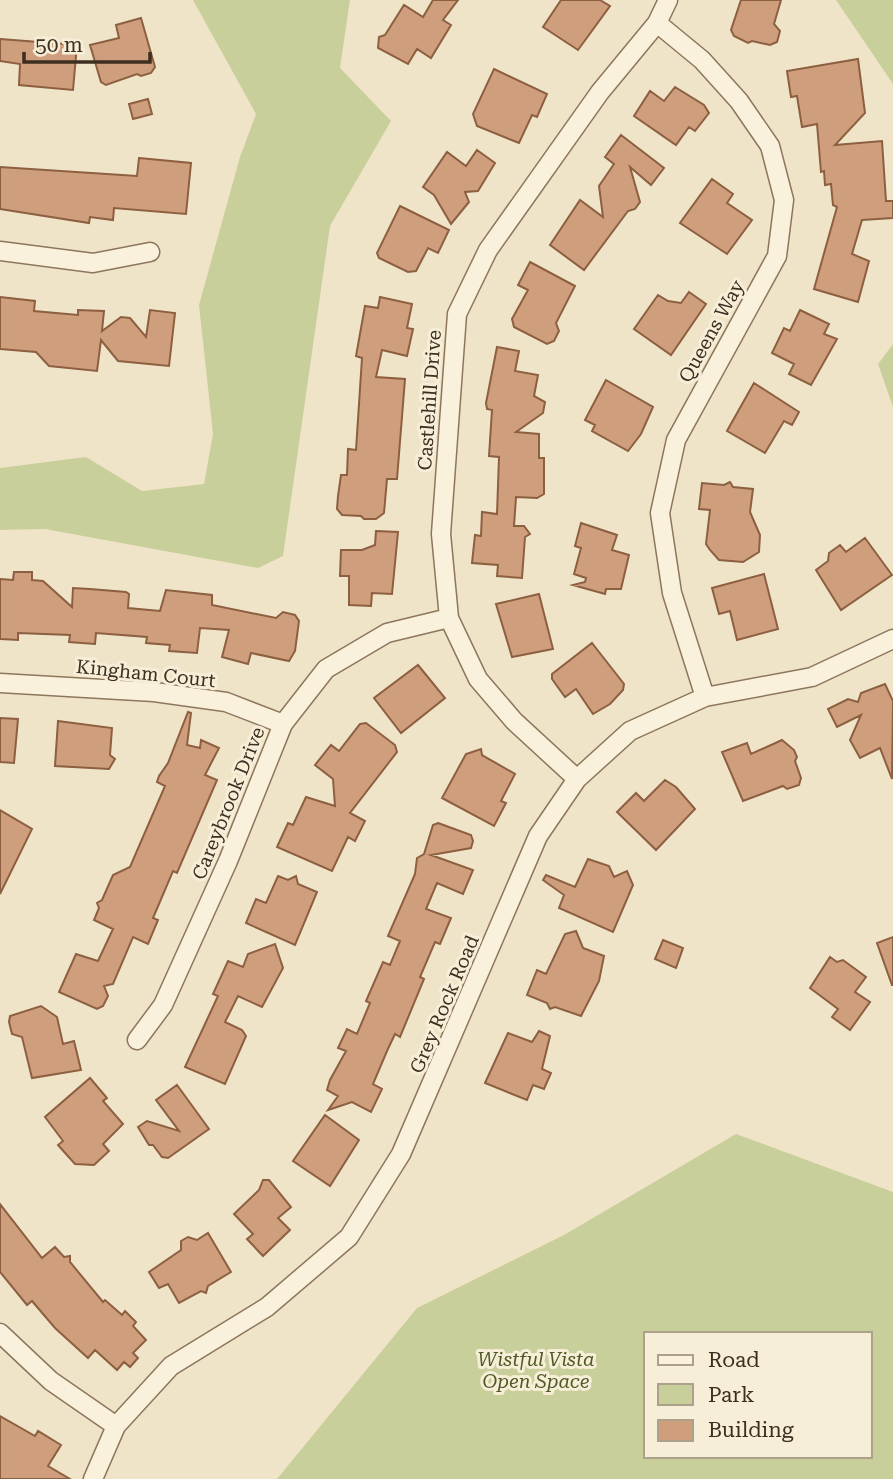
<svg xmlns="http://www.w3.org/2000/svg" width="893" height="1479" font-family="'Roboto Serif',serif">
	<style>
		.green { fill: #c9cf9b; fill-rule: evenodd }
		.building { fill: #cf9f7d; stroke: #8d5f41; stroke-width: 2 }
		.lines { fill: none; stroke-linecap: round; stroke-linejoin: round }
		.minor-casing { stroke: #8d765c; stroke-width: 21 }
		.minor { stroke: #faf1dc; stroke-width: 18 }
		.labels { text-anchor: middle; stroke-width: 6; stroke-linejoin: round; paint-order: stroke }
		.street-label { font-size: 19px; fill: #3d2e20; stroke: #f7eed8 }
		.park-label { font-size: 19px; font-style: italic; fill: #4d5a26; stroke: #f7eed8 }
	</style>
	<rect width="100%" height="100%" fill="#f0e4c8"/>
	<path class="green" d="M193 0H350L340 68 391 121 330 226 283 556 258 568 45 529 0 530V468L86 457 142 491 204 484 213 434 199 305 240 157 256 114Z
		M836 0H893V84L891 81Z
		M893 344V407L878 364Z
		M736 1134 893 1192V1479H277L417 1308 564 1235ZM646 1334H870V1456H646Z"/>
	<path class="building" d="M433 0H458L443 20 451 25 431 58 417 49 408 64 378 48 379 37 385 35 404 5 423 17Z
		M561 0H600L610 6 578 50 543 27Z
		M741 0H781L774 24 780 31 777 42 770 45 752 41 748 43 734 36 731 30Z
		M141 18 155 67 151 73 141 76 137 74 106 85 101 82 90 45 119 38 116 25Z
		M0 39 77 45 73 90 19 85 20 64 0 61Z
		M858 59 865 113 835 145 882 141 886 201H893V218L862 220 852 254 869 261 858 302 814 289 837 207 833 205 831 184 825 185 824 171 821 172 817 124 802 127 797 96 791 97 787 71Z
		M494 69 547 94 537 117 532 115 519 143 477 126 473 114Z
		M675 87 704 105 709 113 695 131 689 127 676 145 634 116 650 91 664 101Z
		M148 99 152 114 133 119 129 104Z
		M621 135 664 168 651 185 630 167 640 202 635 209 628 211 584 270 550 245 580 200 603 217 599 186 614 164 605 157Z
		M477 150 495 163 478 191 465 192 469 202 451 224 434 195 423 187 447 152 466 166Z
		M139 158 191 163 186 214 114 208 113 220 90 217 89 223 0 209V167L137 176Z
		M712 179 733 194 727 203 752 220 727 254 680 223Z
		M400 206 449 230 438 253 428 248 416 271 408 272 379 258 377 253Z
		M530 262 575 286 556 323 559 331 554 341 547 344 514 327 512 319 528 290 518 285Z
		M689 292 706 304 671 355 634 329 658 295 668 301 681 303Z
		M0 297 35 301 34 311 78 315V310L104 311 102 331 121 317 130 318 146 337 150 310 175 313 169 366 118 361 101 340 97 371 49 366 36 352 0 349Z
		M380 297 412 304 407 328 413 329 407 356 382 350 376 377 405 379 397 479H387L384 513 376 519H364L361 516 342 515 337 509 338 496 341 475H347L348 449 356 450 362 358 356 356 365 306 378 308Z
		M800 310 829 324 824 334 837 339 811 385 789 374 794 364 772 353 784 328 790 331Z
		M497 347 519 351 515 371 538 375 534 396 545 402 543 413 516 432 539 434V458H544V494L537 498 516 497 514 526H524L530 534 525 537 522 578 497 576 498 565 472 563 475 535 481 536 482 512 497 514 499 457 489 456 492 410 487 409 486 403Z
		M606 380 653 407 641 434 628 451 592 431 595 425 585 420Z
		M754 383 799 412 792 425 784 421 765 453 727 431Z
		M730 482 733 487 753 489 750 512 760 535 759 552 743 562 719 560 710 550 706 544 710 510 699 509 702 483 724 485Z
		M581 523 617 535 612 550 629 555 621 589H606L605 594 573 585 585 582 586 578 574 574 581 548 575 546Z
		M376 531 398 532 392 594 372 593 371 606 349 605V576H340L341 550H362L375 545Z
		M865 538 892 575 841 610 816 570 828 561 829 553 840 545 846 552Z
		M14 572H32V580L43 581 72 607 73 588 90 589 126 592 129 594 128 608 160 611 166 590 212 595V605L276 618 283 612 295 615 299 621 295 651 289 661 251 653 248 664 222 657 229 630 200 628 197 653 169 651 170 645 146 643 147 637 96 633 95 644 69 642 70 635 18 633V640L0 639V579L13 580Z
		M764 574 778 629 737 640 730 611 719 614 712 588Z
		M539 594 553 649 512 657 496 604Z
		M592 643 624 684 623 690 610 704 593 714 576 689 565 697 552 679V674Z
		M418 665 445 698 401 733 374 698Z
		M885 684 893 701 892 779 880 748 860 758 850 740 861 715 837 727 828 709 848 699 858 702 861 693Z
		M188 712 191 713 187 745 200 748 201 740 219 748 205 775 217 780 177 873 173 871 153 918 158 920 148 944 133 937 113 984 104 986 108 996 103 1006 97 1009 59 992 76 954 98 961 113 929 94 920 99 908 97 903 102 900 113 875 130 867 165 786 157 782 159 776 168 763Z
		M0 718 18 719 14 763 0 762Z
		M58 721 112 728 110 755 115 759 109 769 55 766Z
		M366 723 395 745 397 752 350 813 365 821 355 841 348 837 332 871 277 847 288 823 293 825 306 797 335 806 333 779 315 765 331 745 339 751 360 724Z
		M782 740 794 750 797 757 795 761 801 778 799 785 787 789 783 786 743 801 722 752 747 743 751 754Z
		M481 749 482 755 515 774 501 801 506 803 494 826 442 798 466 754Z
		M665 780 676 787 695 809 656 850 617 812 636 793 644 801Z
		M0 810 32 829 0 894Z
		M438 823 471 835 473 841 471 848 431 855 473 870 463 894 437 883 426 909 451 918 440 944 435 942 420 977 424 979 400 1037 395 1034 387 1051 373 1084 382 1089 371 1112 352 1102 328 1110 338 1096 327 1090 330 1080 346 1051 338 1048 347 1029 357 1034 370 1003 366 1001 383 962 390 965 400 941 388 936 415 874 417 858 424 854 433 825Z
		M588 859 609 866 614 877 627 871 633 885 613 932 559 908 564 895 543 880 546 875 575 887Z
		M278 876 288 880 296 876 298 884 317 892 295 945 246 923 256 899 266 903Z
		M576 931 583 948 604 956 599 981 581 1016 555 1007 550 1009 547 1003 527 995 537 970 546 974 565 934Z
		M893 937V985H892L877 943Z
		M663 940 683 948 676 968 655 959Z
		M275 944 283 968 262 1007 238 996 225 1022 242 1030 246 1036 225 1084 185 1067 218 996 213 994 228 961 243 967 248 954Z
		M830 957 837 962 843 960 866 977 855 992 870 1002 850 1030 832 1017 838 1009 810 988Z
		M41 1006 57 1017 63 1044 74 1041 81 1070 32 1078 22 1037 12 1034 9 1022 10 1016Z
		M539 1031 550 1036 542 1069 551 1073 544 1089 533 1085 527 1100 485 1083 508 1033 532 1042Z
		M90 1078 107 1098 103 1101 123 1124 103 1144 109 1151 94 1165 75 1164 58 1145 63 1141 45 1117Z
		M177 1085 209 1129 168 1158 162 1157 153 1145H149L138 1127 147 1121 179 1131 156 1100Z
		M325 1115 359 1140 330 1186 293 1161Z
		M263 1180H269L291 1207 278 1218 290 1230 263 1256 247 1239 253 1234 234 1214 259 1190Z
		M0 1204 42 1258 55 1247 64 1257 70 1256V1262L103 1302 105 1300 122 1315 125 1311 136 1322 133 1326 146 1340 133 1353 138 1358 130 1367 124 1362 117 1370 95 1350 88 1358 55 1328 32 1301 27 1305 0 1272Z
		M208 1233 231 1272 208 1286 206 1293 201 1291 179 1303 168 1284 159 1288 149 1272 181 1250V1241L188 1237 197 1240Z
		M0 1416 35 1436 38 1431 61 1445 48 1466 70 1479H0Z"/>
	<g class="lines">
		<defs>
			<path id="minor" d="M657 23 702 60 739 101 770 146 784 200 777 256 676 440 660 513 672 593 705 697
				M0 251 93 263 150 252
				M0 683 154 692 226 702 283 724
				M577 779 514 721 478 679 449 618 441 534 457 314 488 250 600 92 657 23 668 0
				M137 1040 163 1005 228 861 283 724 326 669 387 633 449 618
				M0 1333 51 1381 116 1426
				M93 1479 116 1426 171 1366 267 1307 349 1237 401 1154 538 836 577 779 630 731 705 697 812 677 893 639"/>
		</defs>
		<use href="#minor" class="minor-casing"/>
		<use href="#minor" class="minor"/>
	</g>
	<g class="labels">
		<g class="street-label">
			<text transform="translate(711 331) rotate(-61)" y="7">Queens Way</text>
			<text transform="translate(429 400) rotate(-86)" y="7">Castlehill Drive</text>
			<text transform="translate(146 673) rotate(6)" y="7">Kingham Court</text>
			<text transform="translate(228 803) rotate(-68)" y="7">Careybrook Drive</text>
			<text transform="translate(444 1004) rotate(-67)" y="7">Grey Rock Road</text>
		</g>
		<g class="park-label">
			<text x="536" y="1366">Wistful Vista<tspan x="536" dy="22">Open Space</tspan></text>
		</g>
	</g>
	<rect x="644" y="1332" width="228" height="126" fill="#f7eed8" stroke="#ada18e" stroke-width="2"/>
	<rect x="658" y="1355" width="35" height="10" fill="#faf1dc" stroke="#ada18e" stroke-width="2"/>
	<text x="708" y="1367" font-size="21" fill="#3d2e20">Road</text>
	<rect x="658" y="1384" width="35" height="21" fill="#c9cf9b" stroke="#ada18e" stroke-width="2"/>
	<text x="708" y="1402" font-size="21" fill="#3d2e20">Park</text>
	<rect x="658" y="1420" width="35" height="21" fill="#cf9f7d" stroke="#ada18e" stroke-width="2"/>
	<text x="708" y="1437" font-size="21" fill="#3d2e20">Building</text>
	<path d="M24 52v10h126v-10" fill="none" stroke="#3d2e20" stroke-width="3.5"/>
	<text x="35" y="52" font-size="21" fill="#3d2e20" stroke="#f7eed8" stroke-width="5" paint-order="stroke">50 m</text>
</svg>
